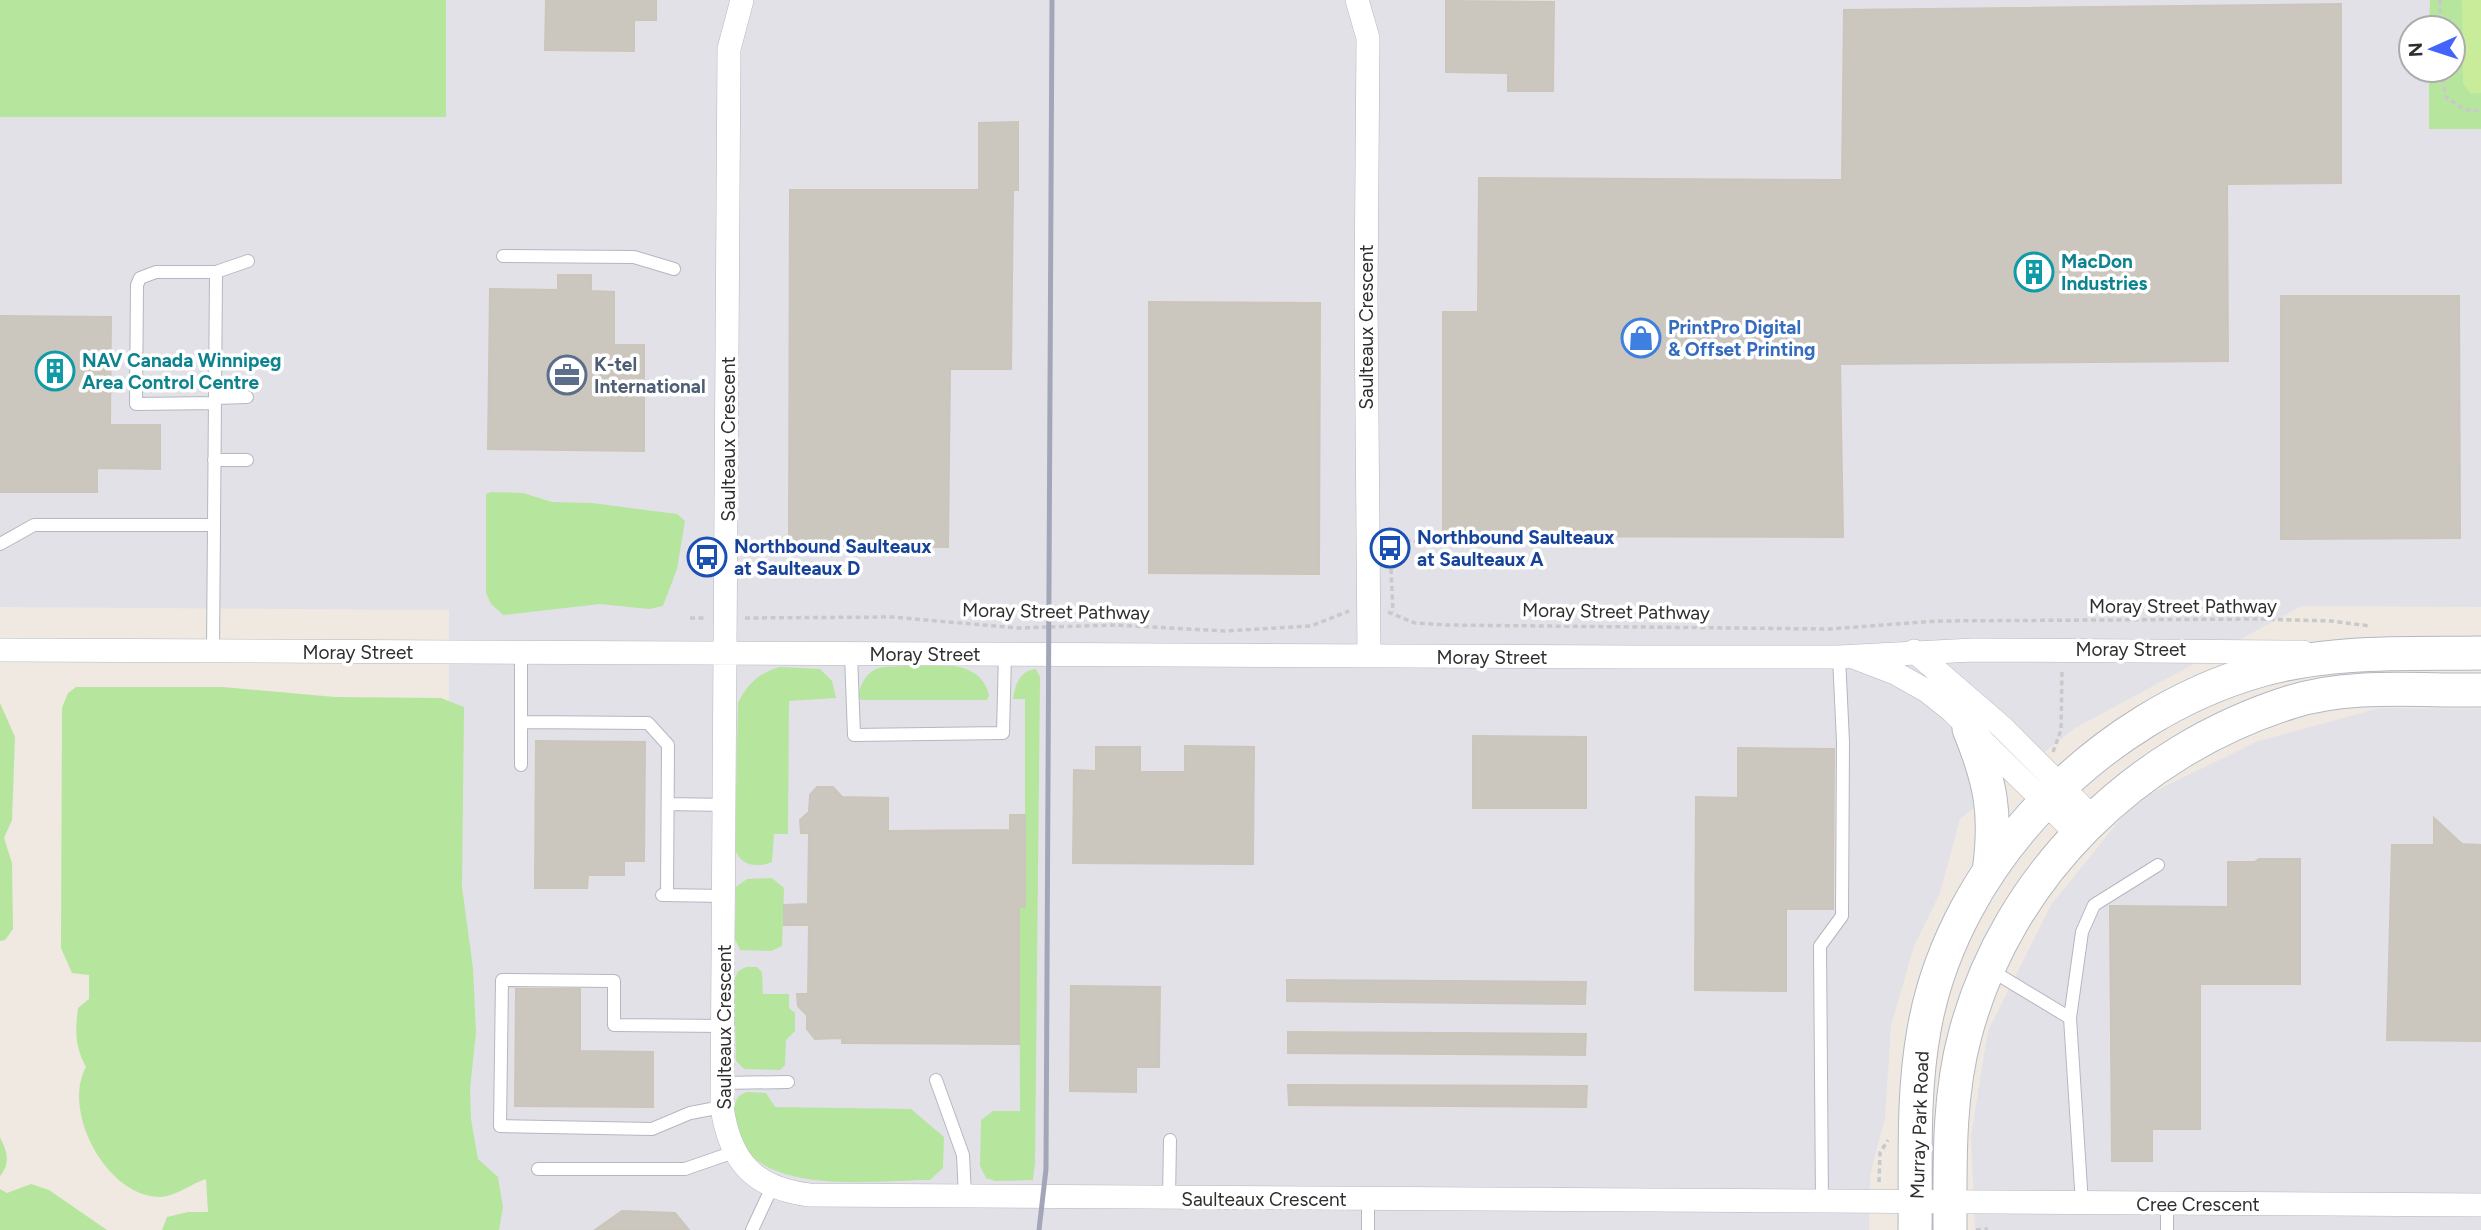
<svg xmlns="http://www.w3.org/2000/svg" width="2481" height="1230" font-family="Figtree,sans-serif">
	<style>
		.industrial { fill: #e3e1e8 }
		.green { fill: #b6e59e }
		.pitch { fill: #c9ec9a }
		.building { fill: #cbc7bf; stroke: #cbc5ba; stroke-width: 2 }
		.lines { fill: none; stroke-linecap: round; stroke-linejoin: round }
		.lane-casing { stroke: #b4b7c1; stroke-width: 14 }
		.street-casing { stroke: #b4b7c1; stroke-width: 24 }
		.secondary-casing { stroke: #b4b7c1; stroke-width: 35 }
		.path { stroke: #c9c9c9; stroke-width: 3.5; stroke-dasharray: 5 3.5; stroke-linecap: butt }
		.lane { stroke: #fff; stroke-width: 12 }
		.street { stroke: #fff; stroke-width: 23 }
		.secondary { stroke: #fff; stroke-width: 33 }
		.rail { stroke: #a3a6b8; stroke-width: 5 }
		.labels { text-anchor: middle; stroke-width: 7; stroke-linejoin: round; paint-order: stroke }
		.culture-label { font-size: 19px; font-weight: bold; fill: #0d838f; stroke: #fff; text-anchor: start }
		.street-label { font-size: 19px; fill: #2e2e2e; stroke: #fff }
		.shop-label { font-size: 19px; font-weight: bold; fill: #366cbe; stroke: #fff; text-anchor: start }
		.service-label { font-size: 19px; font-weight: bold; fill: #4e5e75; stroke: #fff; text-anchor: start }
		.transit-label { font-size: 19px; font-weight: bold; fill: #164399; stroke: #fff; text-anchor: start }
	</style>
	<rect width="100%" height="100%" fill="#efe9e1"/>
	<path class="industrial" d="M446 0H2430L2429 28H2411V70H2429V128L2481 129V607L2302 606 2075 728 1960 819 1940 893 1914 946 1891 1026 1885 1117 1870 1176 1869 1230H447L449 610 0 607V117H445Z
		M2380 708 2481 709V1230H1975L1971 1136 1988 1031 2051 905 2135 801 2258 741Z"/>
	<path class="green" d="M0 0H446V117H0Z
		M2430 0H2481V129H2429V70H2453V28H2429Z
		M491 492 523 493 552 502 592 503 677 514 685 521 677 569 663 606 649 609 600 604 503 615 491 604 486 593V494Z
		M780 667 820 669 832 681 836 698 789 701 788 834H774L772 862C757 868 740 866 735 849L738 703C747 684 760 672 780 667Z
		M883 667C917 667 981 652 989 696L987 700H861L859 697C860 682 868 670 883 667Z
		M1036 669 1040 677 1035 1163 1033 1180 995 1181 986 1178 980 1166 981 1120 993 1111H1020L1019 907 1025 906V699H1013C1015 685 1020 670 1036 669Z
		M76 687H222L335 697 441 698 464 707 462 887 473 968 476 1032 470 1089 471 1119 478 1159 498 1177 503 1207 499 1230H162L167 1217 188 1212H208L206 1179C193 1183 175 1196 162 1197 108 1199 61 1112 86 1067 75 1047 75 1032 78 1008L89 999V975L72 973 61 948 62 708 68 693Z
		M0 703 15 737 12 820 4 838 12 863 13 929 5 940 0 941Z
		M772 878 784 888 782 946 771 951 740 950 735 939 736 887 747 879Z
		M746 967H757L762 972 763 994H789V1008L795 1013V1031L786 1040 785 1065 780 1070 744 1069 736 1061 734 981 738 971Z
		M748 1092 766 1093 775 1107 911 1109 944 1137 943 1168 930 1180C872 1180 735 1201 734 1112 734 1102 737 1094 748 1092Z
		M0 1137C7 1151 11 1163 0 1176Z
		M31 1184 49 1190 107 1230H0V1189L7 1193Z"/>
	<path class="pitch" d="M2462 0H2481V93L2471 94 2463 84Z"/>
	<path class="building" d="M546 0H656V20H634V51L545 50Z
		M1446 1 1554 2 1553 91H1508V73L1446 72Z
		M2341 4V183L2227 184 2228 361 1840 364 1843 537 1478 536V539H1443V312H1478L1479 178 1842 180 1844 10Z
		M1018 122V190H1013L1011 369H950L948 547 885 546V551H852L851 546H789L790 190H979V123Z
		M558 275H591V291L614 292V345H644V451L488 449 490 289 558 290Z
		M2281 296H2459L2460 538 2281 539Z
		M1149 302 1320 303 1319 574 1149 573Z
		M0 316 111 317 110 425H160V469L97 468V492H0Z
		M1473 736 1586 737V808H1473Z
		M536 741 645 742 644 861H624V875H588L587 888H535Z
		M1185 746 1254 747 1253 864 1073 863 1074 770 1096 771V747H1140V772H1185Z
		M1738 748 1834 749 1833 909H1786V991L1695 990 1696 797 1738 798Z
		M817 787H833L842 797 888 798V831L1010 830V815H1025V907H1019V1044L842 1043V1038L815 1039 807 1029V1015L798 1006 797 994H808L809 925H784V905L808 904 809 833H801L800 820 809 812 810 795Z
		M2434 818 2462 844 2481 845V1041L2387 1040 2392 845H2434Z
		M2259 859H2300V984H2200V1129H2152V1161H2112L2110 906 2228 907V862H2255Z
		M1287 980 1586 982 1585 1004 1287 1001Z
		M1071 986 1160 987 1159 1067H1136V1092L1070 1091Z
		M516 989H580V1051L653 1052V1107L515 1106Z
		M1288 1032 1586 1034 1585 1055 1288 1053Z
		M1288 1085 1587 1086 1586 1107 1289 1105Z
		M622 1211 675 1213 689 1230H595Z"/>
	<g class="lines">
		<defs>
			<path id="lane" d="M503 256 634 257 674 269
				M215 398 247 397
				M215 403 136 404 137 285 140 278 156 272H216L248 261
				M214 460H247
				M0 544 34 525H214
				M213 651 216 272
				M851 654 854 735 1003 733 1005 654
				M521 722 648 723 668 745 667 895
				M521 765V653
				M668 804 725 805
				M662 895 725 896
				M1989 969 2070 1018 2082 1204
				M2070 1018 2082 932 2094 905 2158 865
				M936 1080 963 1155 965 1196
				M723 1083 788 1082
				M722 1107 690 1113 652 1129 500 1126 502 980 614 981V1025L723 1026
				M538 1169H685L734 1152
				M1169 1198 1170 1140
				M1822 1202 1820 946 1842 916 1843 742 1839 657
				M752 1230 772 1187
				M1368 1230V1199
				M2167 1230V1204"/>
			<path id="street" d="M742 0 729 49 722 1107C730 1162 754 1188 809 1195L2481 1205
				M1357 0 1368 38 1366 296 1369 656
				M0 650 1633 657H1839L1973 650 2303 652
				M1914 651 2002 727 2094 819
				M1856 658 1895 673 1927 691 1951 710 2078 835"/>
			<path id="secondary" d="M1969 729C1991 782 1997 815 1989 872
				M1915 1230C1916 1163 1912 1096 1924 1030 1953 863 2100 715 2261 670 2333 650 2407 654 2481 653
				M1950 1230C1950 1165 1948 1098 1965 1035 2007 876 2135 751 2291 702 2351 683 2419 691 2481 690"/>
		</defs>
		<use href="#lane" class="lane-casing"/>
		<use href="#street" class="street-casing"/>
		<use href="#secondary" class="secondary-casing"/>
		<path class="path" d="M2440 0V28
			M2441 70 2446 97 2465 110 2481 111
			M1391 551 1409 541 1470 543
			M1391 569 1393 612
			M1388 612 1415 623 1447 625 1829 629 1937 621 2257 619 2331 621 2370 626
			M690 618H705
			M745 618 892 617 1018 628 1115 625 1225 631 1311 626 1349 611
			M2053 752 2061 730 2062 670
			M1879 1182 1880 1153 1888 1140
			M1976 1230 1988 1229"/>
		<use href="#lane" class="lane"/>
		<use href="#street" class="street"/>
		<use href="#secondary" class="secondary"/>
		<path class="rail" d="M1039 1230 1046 1169 1052 0"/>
	</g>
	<defs>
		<symbol id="building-ring" viewBox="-11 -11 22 22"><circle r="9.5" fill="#fff" stroke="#0f9aa8" stroke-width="1.5"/><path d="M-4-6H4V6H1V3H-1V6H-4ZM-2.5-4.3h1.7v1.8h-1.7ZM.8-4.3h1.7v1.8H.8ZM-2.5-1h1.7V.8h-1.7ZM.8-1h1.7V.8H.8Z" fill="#0f9aa8"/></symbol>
		<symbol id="shop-ring" viewBox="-11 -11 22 22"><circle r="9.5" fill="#fff" stroke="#3f7fe0" stroke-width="1.5"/><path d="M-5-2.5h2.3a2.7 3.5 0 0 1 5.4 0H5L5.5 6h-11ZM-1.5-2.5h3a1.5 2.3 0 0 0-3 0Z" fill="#3f7fe0"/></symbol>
		<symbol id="office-ring" viewBox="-11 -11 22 22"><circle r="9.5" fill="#fff" stroke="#5c6f8a" stroke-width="1.5"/><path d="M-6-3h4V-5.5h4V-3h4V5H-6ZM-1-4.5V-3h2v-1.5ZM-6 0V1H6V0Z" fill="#5c6f8a"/></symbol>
		<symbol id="bus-ring" viewBox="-11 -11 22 22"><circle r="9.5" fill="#fff" stroke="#1a4fb4" stroke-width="1.5"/><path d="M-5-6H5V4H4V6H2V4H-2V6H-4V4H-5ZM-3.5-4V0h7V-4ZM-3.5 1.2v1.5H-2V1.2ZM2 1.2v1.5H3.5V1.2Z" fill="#1a4fb4"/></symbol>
	</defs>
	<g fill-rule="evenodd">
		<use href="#building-ring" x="2012" y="250" width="44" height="44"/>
		<use href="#shop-ring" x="1619" y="316" width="44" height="44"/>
		<use href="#building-ring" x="33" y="349" width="44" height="44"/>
		<use href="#office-ring" x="545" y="353" width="44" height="44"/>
		<use href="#bus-ring" x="1368" y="526" width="44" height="44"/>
		<use href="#bus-ring" x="685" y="535" width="44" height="44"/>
	</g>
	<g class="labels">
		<g class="culture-label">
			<text x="2061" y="268">MacDon<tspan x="2061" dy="22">Industries</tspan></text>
			<text x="82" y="367">NAV Canada Winnipeg<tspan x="82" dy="22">Area Control Centre</tspan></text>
		</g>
		<g class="street-label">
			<text transform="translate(1366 327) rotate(-90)" y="7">Saulteaux Crescent</text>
			<text transform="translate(728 439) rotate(-90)" y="7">Saulteaux Crescent</text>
			<text x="2183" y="613">Moray Street Pathway</text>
			<text transform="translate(1056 611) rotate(1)" y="7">Moray Street Pathway</text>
			<text transform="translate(1616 611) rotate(1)" y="7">Moray Street Pathway</text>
			<text x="2131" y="656">Moray Street</text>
			<text x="358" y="659">Moray Street</text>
			<text x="925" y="661">Moray Street</text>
			<text x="1492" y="664">Moray Street</text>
			<text transform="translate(724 1027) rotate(-90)" y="7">Saulteaux Crescent</text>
			<text transform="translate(1919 1125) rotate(-88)" y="7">Murray Park Road</text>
			<text x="1264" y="1206">Saulteaux Crescent</text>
			<text x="2198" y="1211">Cree Crescent</text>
		</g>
		<g class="shop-label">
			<text x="1668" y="334">PrintPro Digital<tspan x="1668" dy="22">&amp; Offset Printing</tspan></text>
		</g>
		<g class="service-label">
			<text x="594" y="371">K-tel<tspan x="594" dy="22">International</tspan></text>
		</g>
		<g class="transit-label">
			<text x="1417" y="544">Northbound Saulteaux<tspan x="1417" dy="22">at Saulteaux A</tspan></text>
			<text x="734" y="553">Northbound Saulteaux<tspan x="734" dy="22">at Saulteaux D</tspan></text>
		</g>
	</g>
	<g transform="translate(2432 49) rotate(267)"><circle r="33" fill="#ffffff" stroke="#ababab" stroke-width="2"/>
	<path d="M0-5L12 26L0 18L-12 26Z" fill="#4264fb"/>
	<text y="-10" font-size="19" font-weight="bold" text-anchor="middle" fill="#2e2e2e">N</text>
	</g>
</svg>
